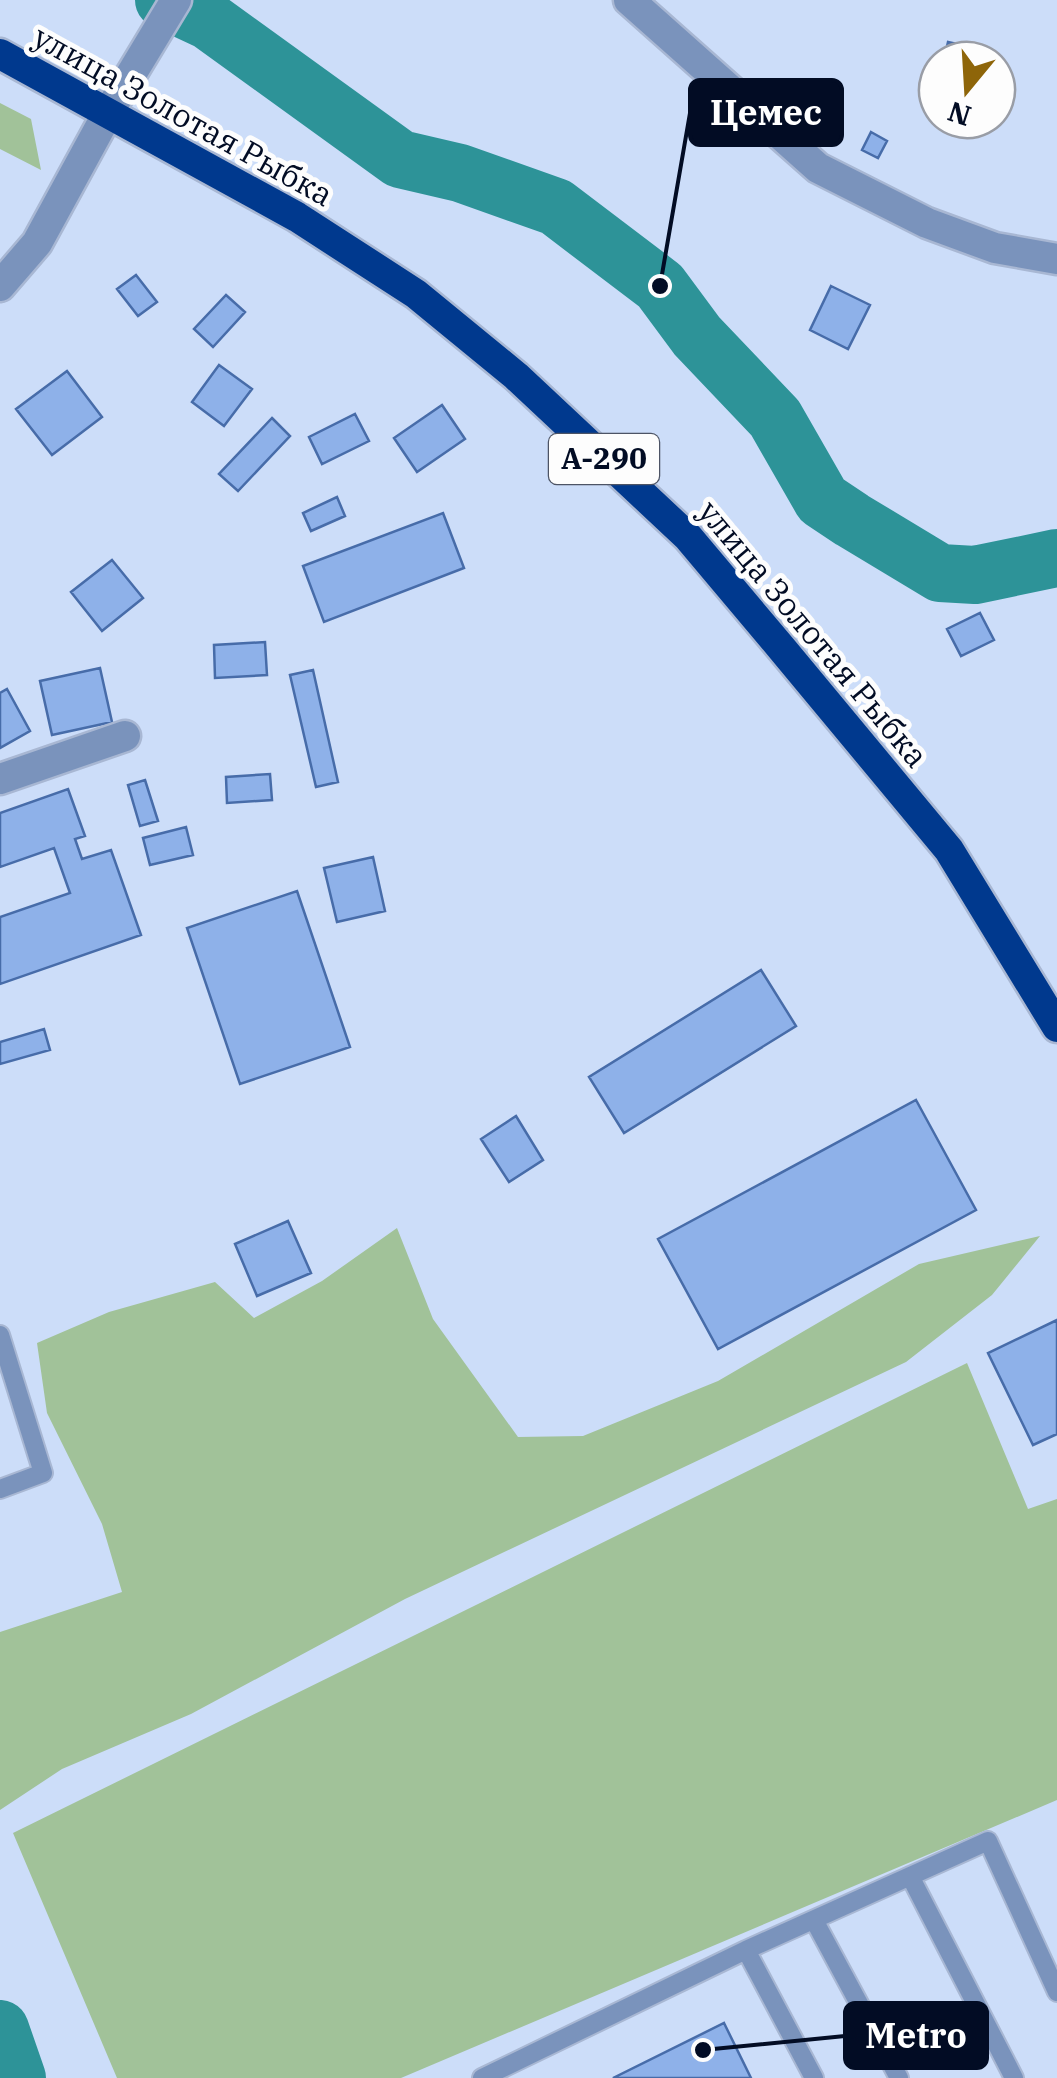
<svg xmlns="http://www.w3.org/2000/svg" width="1057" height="2078" font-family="'IBM Plex Serif',serif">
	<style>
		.green { fill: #a1c299 }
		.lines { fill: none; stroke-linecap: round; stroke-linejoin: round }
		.river { stroke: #2d9398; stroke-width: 58 }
		.building { fill: #8eb1e9; stroke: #476ca9; stroke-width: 2.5 }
		.lane-casing { stroke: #a8b7d3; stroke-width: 22 }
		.street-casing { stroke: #a8b7d3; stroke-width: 35 }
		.highway-casing { stroke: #a8b7d3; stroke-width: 35 }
		.lane { stroke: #7a93bc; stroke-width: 18 }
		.street { stroke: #7a93bc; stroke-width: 30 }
		.highway { stroke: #00398e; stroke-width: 30 }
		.labels { text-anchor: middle; stroke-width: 10; stroke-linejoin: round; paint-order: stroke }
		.shield { fill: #fdfdfd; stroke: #4d5465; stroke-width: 2.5 }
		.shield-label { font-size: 30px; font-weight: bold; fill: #020c24 }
		.street-label { font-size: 32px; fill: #020c24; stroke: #fdfdfd }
		.leader { fill: none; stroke: #020c24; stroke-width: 4 }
		.callout-dot { fill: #020c24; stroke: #fdfdfd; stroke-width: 4 }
		.callout { fill: #020c24; stroke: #020c24; stroke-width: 4 }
		.callout-label { font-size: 35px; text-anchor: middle; font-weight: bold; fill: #fff }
	</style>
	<rect width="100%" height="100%" fill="#ccddf9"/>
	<path class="green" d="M0 103 31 119 41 170 0 149Z
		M397 1228 433 1319 518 1437 583 1436 718 1381 919 1264 1040 1236 992 1295 906 1362 405 1599 191 1714 62 1769 0 1810V1632L122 1592 102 1524 47 1413 37 1343 109 1312 215 1282 254 1318 322 1281Z
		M967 1363 1028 1509 1057 1499V1800L401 2078H117L13 1833Z"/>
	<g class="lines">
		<path class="river" d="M164 0 209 21 400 159 460 173 556 207 660 286 697 336 775 418 822 500 852 520 940 573 975 575 1057 558
			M0 2029 17 2078"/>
	</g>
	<path class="building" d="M948 42 993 52 991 60H944Z
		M871 132 887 141 878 158 862 150Z
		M136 275 157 302 138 316 117 289Z
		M831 286 870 305 848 349 810 330Z
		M226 295 245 312 213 347 194 329Z
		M219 365 252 389 224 426 192 402Z
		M67 371 102 417 52 455 16 409Z
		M442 405 465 439 417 472 394 438Z
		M355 414 369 441 322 464 309 437Z
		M272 418 290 436 238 491 219 474Z
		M337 497 345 516 311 531 303 513Z
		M443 513 464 568 324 622 303 566Z
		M112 560 143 598 102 631 71 592Z
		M980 613 994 640 961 656 947 629Z
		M265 642 267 675 215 678 214 645Z
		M100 668 112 722 52 735 40 681Z
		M313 670 338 782 316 787 290 675Z
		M7 689 30 731 0 748V693Z
		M270 774 272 800 227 803 226 777Z
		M145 780 158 821 140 826 128 785Z
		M68 789 85 836 75 839 82 859 111 850 141 935 0 984V917L70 893 54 848 0 867V813Z
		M186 827 193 855 150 865 143 838Z
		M373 857 385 911 337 922 324 868Z
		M297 891 350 1047 240 1084 187 928Z
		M761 970 796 1026 624 1133 589 1077Z
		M44 1029 50 1050 0 1064V1042Z
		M916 1100 976 1210 718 1349 658 1239Z
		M516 1116 543 1160 509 1182 481 1139Z
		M288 1221 311 1273 257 1296 235 1244Z
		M1057 1320V1434L1033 1445 988 1353Z
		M724 2023 751 2078H613Z"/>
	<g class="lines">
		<defs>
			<path id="lane" d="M0 1335 43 1473 0 1489
				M910 1876 1014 2078
				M814 1920 899 2078
				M746 1950 988 1841 1057 1992
				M482 2078 746 1950 814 2078"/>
			<path id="street" d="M629 0 818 168 927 223 995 248 1057 259
				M0 286 37 243 109 111 176 0
				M0 779 125 736"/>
			<path id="highway" d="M0 54 297 217 416 294 516 376 688 537 783 650 949 850 1057 1027"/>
		</defs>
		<use href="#lane" class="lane-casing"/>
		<use href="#street" class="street-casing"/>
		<use href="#highway" class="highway-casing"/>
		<use href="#lane" class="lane"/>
		<use href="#street" class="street"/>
		<use href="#highway" class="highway"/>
	</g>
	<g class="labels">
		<rect class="shield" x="549" y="434" width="110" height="50" rx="8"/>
		<g class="shield-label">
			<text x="604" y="469">А-290</text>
		</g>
		<g class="street-label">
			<text transform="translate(183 116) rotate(29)" y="11">улица Золотая Рыбка</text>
			<text transform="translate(813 634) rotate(50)" y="11">улица Золотая Рыбка</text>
		</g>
	</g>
	<path class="leader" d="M660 286L690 113M703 2050L845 2036"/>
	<g class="callout-dot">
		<circle cx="660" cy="286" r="10"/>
		<circle cx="703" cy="2050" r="10"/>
	</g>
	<g class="callout">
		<rect x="690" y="80" width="152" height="65" rx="10"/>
		<rect x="845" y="2003" width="142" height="65" rx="10"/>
	</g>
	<g class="callout-label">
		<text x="766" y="125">Цемес</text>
		<text x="916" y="2048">Metro</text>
	</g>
	<g transform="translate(967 90) rotate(198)"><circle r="48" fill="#fdfdfd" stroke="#999da6" stroke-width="2.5"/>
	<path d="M0-8L18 38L0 25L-18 38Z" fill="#8e6509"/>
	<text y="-15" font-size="28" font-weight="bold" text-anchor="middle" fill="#020c24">N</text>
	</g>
</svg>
